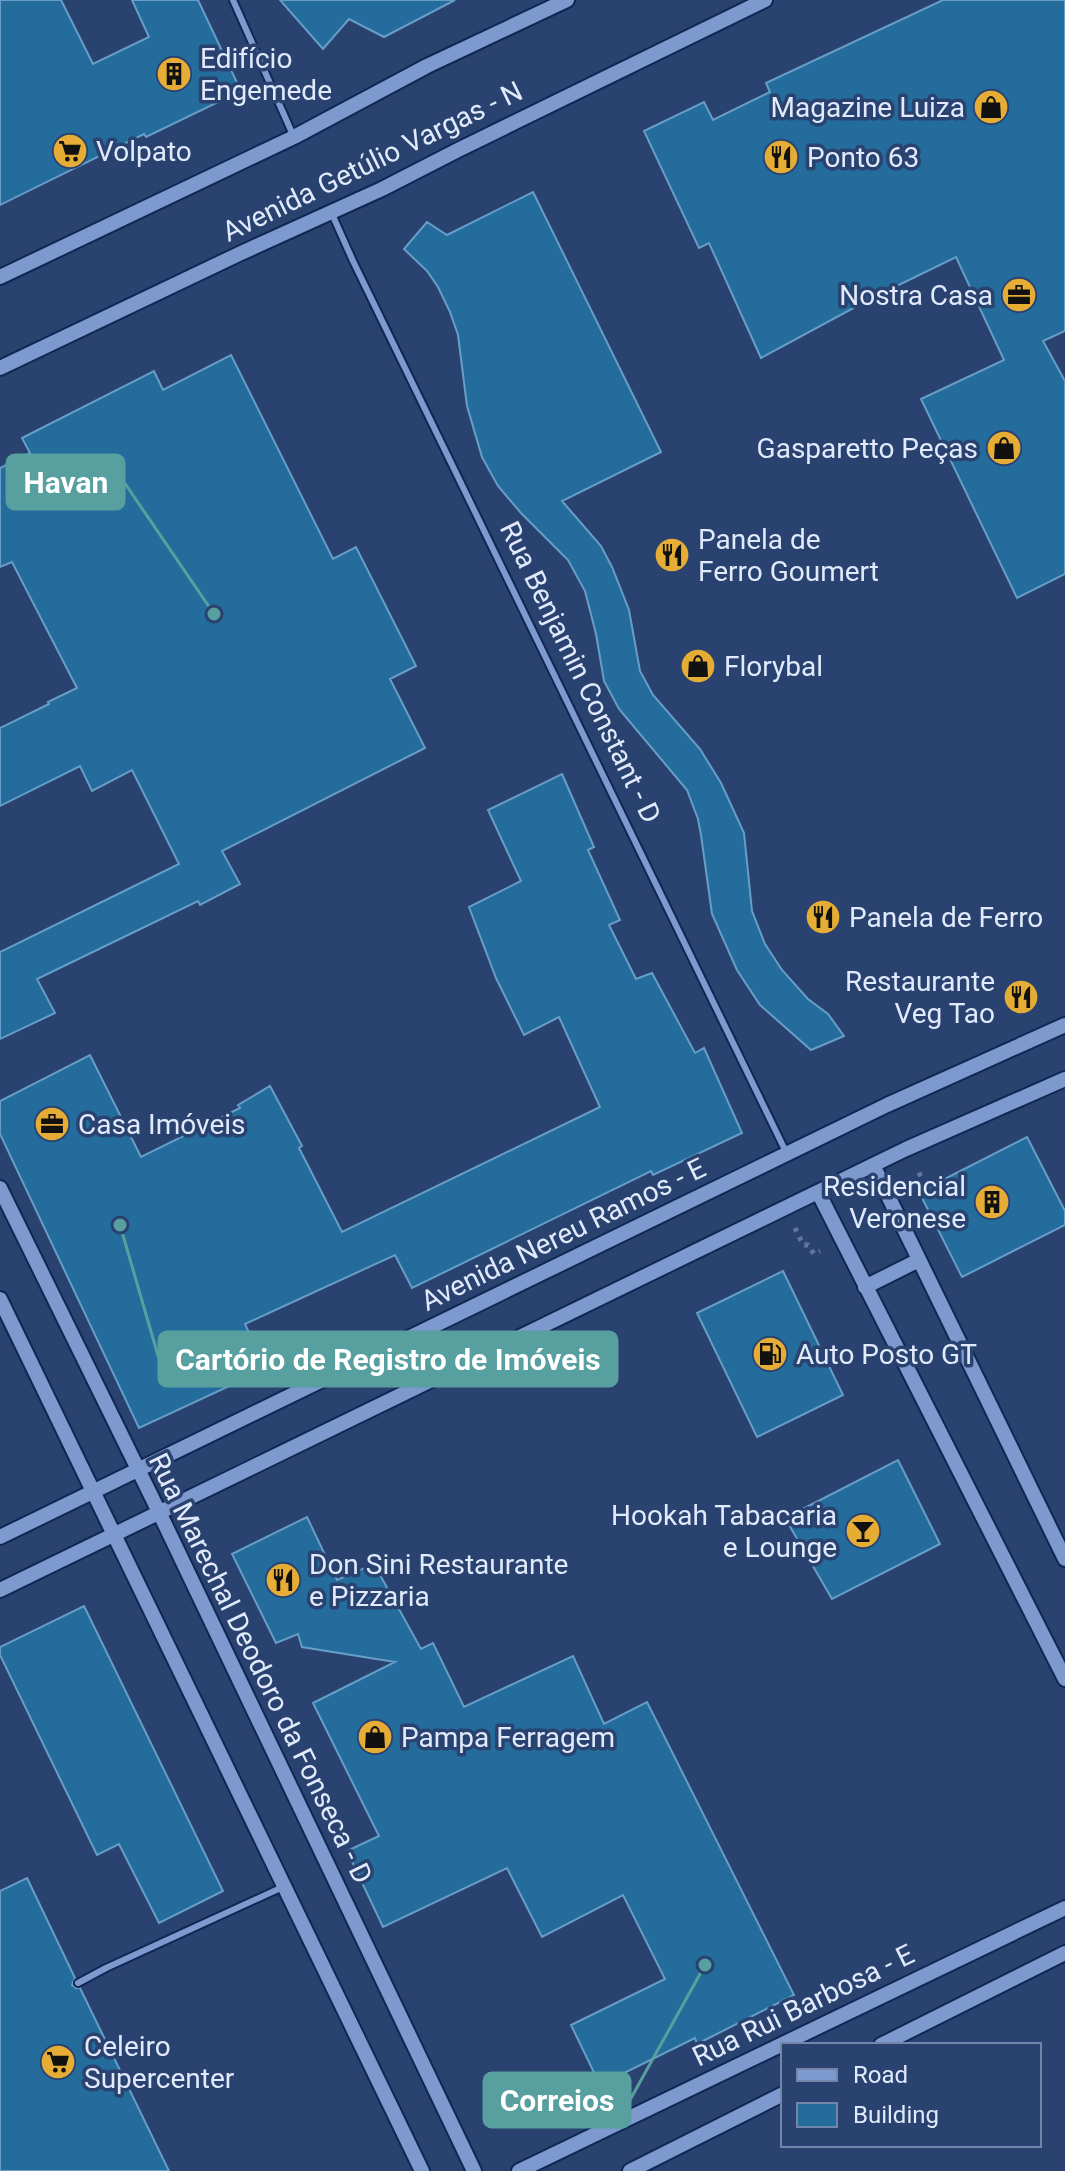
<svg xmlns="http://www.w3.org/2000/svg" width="1065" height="2171" font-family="Roboto,sans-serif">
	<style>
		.building { fill: #246c9b; stroke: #679ec7; stroke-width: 2 }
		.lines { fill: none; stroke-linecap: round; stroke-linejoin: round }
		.service-casing { stroke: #112753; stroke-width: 10 }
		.tertiary-casing { stroke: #112753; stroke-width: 18 }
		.path { stroke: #62769b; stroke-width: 5; stroke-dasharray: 4 6; stroke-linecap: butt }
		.service { stroke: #7d99ce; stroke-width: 6 }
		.tertiary { stroke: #7d99ce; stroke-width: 14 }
		.labels { text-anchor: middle; stroke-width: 7; stroke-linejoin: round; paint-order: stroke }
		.poi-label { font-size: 28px; fill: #e0eafb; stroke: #2a4270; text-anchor: start }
		.street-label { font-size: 28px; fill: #e0eafb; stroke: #2a4270 }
		.leader { fill: none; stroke: #589f9f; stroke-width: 3 }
		.callout-dot { fill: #589f9f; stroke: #2a4270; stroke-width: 3 }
		.callout { fill: #589f9f; stroke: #589f9f; stroke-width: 3 }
		.callout-label { font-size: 30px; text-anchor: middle; font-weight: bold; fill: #fff }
	</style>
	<rect width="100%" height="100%" fill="#2a4270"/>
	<path class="building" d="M0 0H61L93 64 149 37 132 0H198L241 91 146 137 144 134 0 205Z
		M280 0H455L384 37 349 19 323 49Z
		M943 0H1065V331L1043 341 1065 381V574L1017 598 921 399 1004 360 956 257 872 298 761 358 709 243 699 248 644 131 704 102 713 120 770 92 766 83Z
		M533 192 661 452 562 501 601 546 612 567 629 610 640 671 653 695 700 749 721 783 744 833 752 911 765 944 782 970 808 999 828 1014 844 1036 811 1050 760 1005 737 970 712 914 701 835 698 819 687 790 619 709 604 681 596 634 585 591 568 560 521 513 498 486 482 457 467 406 458 335 450 312 438 287 427 271 404 249 427 222 447 235Z
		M231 355 333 559 356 547 416 666 390 679 425 748 222 851 240 884 200 905 198 901 37 979 55 1013 0 1039V952L179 864 132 770 92 791 80 766 0 806V728L49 704 48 702 77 688 12 562 0 567V468L30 453 22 438 154 371 163 390Z
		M562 774 594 847 588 850 620 920 609 925 636 979 652 973 695 1053 704 1048 742 1133 653 1175 651 1171 412 1288 395 1255 245 1324 266 1369 139 1428 0 1134V1101L90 1055 141 1157 240 1108 238 1105 270 1086 302 1146 299 1148 342 1232 600 1107 559 1017 524 1035 496 978 469 907 521 881 488 810Z
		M1027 1137 1065 1211V1225L962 1277 919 1192Z
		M783 1271 843 1395 757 1437 697 1313Z
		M898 1460 940 1544 832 1599 785 1518Z
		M307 1517 337 1580 374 1564 421 1649 433 1643 464 1707 573 1656 604 1724 647 1702 794 1995 697 2044 695 2038 600 2085 571 2025 665 1979 623 1895 542 1937 507 1868 383 1927 347 1851 379 1836 313 1703 395 1662 302 1647 298 1634 276 1643 232 1554Z
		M84 1606 223 1891 159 1923 119 1844 97 1855 0 1655V1647Z
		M27 1878 75 1978 72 1985 76 1988H80L169 2171H0V1891Z"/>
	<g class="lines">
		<defs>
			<path id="service" d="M233 0 293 135
				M332 214 353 261 787 1154
				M78 1983 106 1968 285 1886"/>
			<path id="tertiary" d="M0 277 294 137 427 66 567 0
				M0 368 239 254 382 189 458 150 765 0
				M873 1165 1065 1559
				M0 1188 159 1512 474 2171
				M818 1192 1065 1679
				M865 1287 919 1260
				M0 1299 422 2171
				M0 1537 887 1105 1065 1025
				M0 1590 906 1149 1065 1079
				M881 2045 1065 1953
				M519 2171 1065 1908
				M630 2171 783 2094"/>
		</defs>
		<use href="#service" class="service-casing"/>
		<use href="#tertiary" class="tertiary-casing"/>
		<path class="path" d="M910 1188 923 1181 918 1171
			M795 1228 803 1245H808L814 1254 820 1251"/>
		<use href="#service" class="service"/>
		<use href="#tertiary" class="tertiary"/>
	</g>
	<defs>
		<symbol id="building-disc" viewBox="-11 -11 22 22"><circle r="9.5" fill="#e5ad35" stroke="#2a4270"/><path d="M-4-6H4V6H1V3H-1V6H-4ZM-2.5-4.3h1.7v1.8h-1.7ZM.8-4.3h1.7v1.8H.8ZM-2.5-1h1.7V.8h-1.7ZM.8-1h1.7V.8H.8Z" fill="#111"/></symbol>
		<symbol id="shop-disc" viewBox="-11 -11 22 22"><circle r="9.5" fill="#e5ad35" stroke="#2a4270"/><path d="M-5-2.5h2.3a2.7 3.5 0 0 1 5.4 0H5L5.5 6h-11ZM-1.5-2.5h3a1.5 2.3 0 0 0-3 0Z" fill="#111"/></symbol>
		<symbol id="supermarket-disc" viewBox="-11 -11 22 22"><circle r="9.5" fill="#e5ad35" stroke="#2a4270"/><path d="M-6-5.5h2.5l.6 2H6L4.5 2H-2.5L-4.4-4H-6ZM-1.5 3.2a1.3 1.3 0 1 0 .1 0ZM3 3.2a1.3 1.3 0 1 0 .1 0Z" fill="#111"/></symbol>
		<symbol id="restaurant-disc" viewBox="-11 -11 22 22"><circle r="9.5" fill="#e5ad35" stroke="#2a4270"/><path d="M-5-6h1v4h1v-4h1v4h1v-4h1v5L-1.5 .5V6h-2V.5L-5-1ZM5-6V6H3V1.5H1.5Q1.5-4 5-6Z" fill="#111"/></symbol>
		<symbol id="office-disc" viewBox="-11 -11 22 22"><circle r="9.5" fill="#e5ad35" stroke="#2a4270"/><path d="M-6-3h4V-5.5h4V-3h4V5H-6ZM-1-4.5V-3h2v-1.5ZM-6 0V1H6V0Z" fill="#111"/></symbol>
		<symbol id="fuel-disc" viewBox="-11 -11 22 22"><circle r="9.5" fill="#e5ad35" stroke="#2a4270"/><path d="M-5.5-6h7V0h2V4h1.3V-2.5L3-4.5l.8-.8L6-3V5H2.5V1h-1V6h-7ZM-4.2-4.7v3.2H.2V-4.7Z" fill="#111"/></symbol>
		<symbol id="bar-disc" viewBox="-11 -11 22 22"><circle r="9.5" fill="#e5ad35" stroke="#2a4270"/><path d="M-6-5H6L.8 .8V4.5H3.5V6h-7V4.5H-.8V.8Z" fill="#111"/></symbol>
	</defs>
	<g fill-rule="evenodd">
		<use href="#building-disc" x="154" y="54" width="40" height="40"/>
		<use href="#shop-disc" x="971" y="87" width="40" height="40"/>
		<use href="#supermarket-disc" x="50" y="131" width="40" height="40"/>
		<use href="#restaurant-disc" x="761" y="137" width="40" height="40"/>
		<use href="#office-disc" x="999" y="275" width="40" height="40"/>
		<use href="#shop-disc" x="984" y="428" width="40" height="40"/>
		<use href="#restaurant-disc" x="652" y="535" width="40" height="40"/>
		<use href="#shop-disc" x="678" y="646" width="40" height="40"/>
		<use href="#restaurant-disc" x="803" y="897" width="40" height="40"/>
		<use href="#restaurant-disc" x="1001" y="977" width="40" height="40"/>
		<use href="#office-disc" x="32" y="1104" width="40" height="40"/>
		<use href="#building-disc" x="972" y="1182" width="40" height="40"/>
		<use href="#fuel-disc" x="750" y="1334" width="40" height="40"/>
		<use href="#bar-disc" x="843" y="1511" width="40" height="40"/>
		<use href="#restaurant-disc" x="263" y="1560" width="40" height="40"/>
		<use href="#shop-disc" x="355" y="1717" width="40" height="40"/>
		<use href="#supermarket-disc" x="38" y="2042" width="40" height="40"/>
	</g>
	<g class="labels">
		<g class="poi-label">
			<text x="200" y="68">Edifício<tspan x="200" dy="32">Engemede</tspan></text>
			<text x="965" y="117" text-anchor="end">Magazine Luiza</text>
			<text x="96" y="161">Volpato</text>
			<text x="807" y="167">Ponto 63</text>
			<text x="993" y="305" text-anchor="end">Nostra Casa</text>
			<text x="978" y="458" text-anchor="end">Gasparetto Peças</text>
			<text x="698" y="549">Panela de<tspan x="698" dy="32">Ferro Goumert</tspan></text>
			<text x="724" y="676">Florybal</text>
			<text x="849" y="927">Panela de Ferro</text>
			<text x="995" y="991" text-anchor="end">Restaurante<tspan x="995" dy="32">Veg Tao</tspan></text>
			<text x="78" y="1134">Casa Imóveis</text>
			<text x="966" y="1196" text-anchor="end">Residencial<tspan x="966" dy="32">Veronese</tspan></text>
			<text x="796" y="1364">Auto Posto GT</text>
			<text x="837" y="1525" text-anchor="end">Hookah Tabacaria<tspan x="837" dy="32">e Lounge</tspan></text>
			<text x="309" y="1574">Don Sini Restaurante<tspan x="309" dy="32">e Pizzaria</tspan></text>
			<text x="401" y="1747">Pampa Ferragem</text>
			<text x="84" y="2056">Celeiro<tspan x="84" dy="32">Supercenter</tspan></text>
		</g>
		<g class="street-label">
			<text transform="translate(372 161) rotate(-26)" y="10">Avenida Getúlio Vargas - N</text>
			<text transform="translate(581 672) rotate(64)" y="10">Rua Benjamin Constant - D</text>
			<text transform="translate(563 1234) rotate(-26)" y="10">Avenida Nereu Ramos - E</text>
			<text transform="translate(261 1668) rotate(64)" y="10">Rua Marechal Deodoro da Fonseca - D</text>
			<text transform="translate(803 2005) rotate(-26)" y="10">Rua Rui Barbosa - E</text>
		</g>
	</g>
	<path class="leader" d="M214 614L124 482M120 1225L159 1359M705 1965L630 2100"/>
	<g class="callout-dot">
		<circle cx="214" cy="614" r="8"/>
		<circle cx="120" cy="1225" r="8"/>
		<circle cx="705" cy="1965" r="8"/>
	</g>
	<g class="callout">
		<rect x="7" y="455" width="117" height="54" rx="8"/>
		<rect x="159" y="1332" width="458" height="54" rx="8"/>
		<rect x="484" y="2073" width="146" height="54" rx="8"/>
	</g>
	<g class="callout-label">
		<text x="66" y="493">Havan</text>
		<text x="388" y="1370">Cartório de Registro de Imóveis</text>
		<text x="557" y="2111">Correios</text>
	</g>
	<rect x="781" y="2043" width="260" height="104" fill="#2a4270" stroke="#7385a8" stroke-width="2"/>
	<rect x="797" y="2069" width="40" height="12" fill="#7d99ce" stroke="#7385a8" stroke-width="2"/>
	<text x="853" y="2083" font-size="24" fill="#e0eafb">Road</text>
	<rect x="797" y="2103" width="40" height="24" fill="#246c9b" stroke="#7385a8" stroke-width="2"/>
	<text x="853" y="2123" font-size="24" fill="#e0eafb">Building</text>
</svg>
